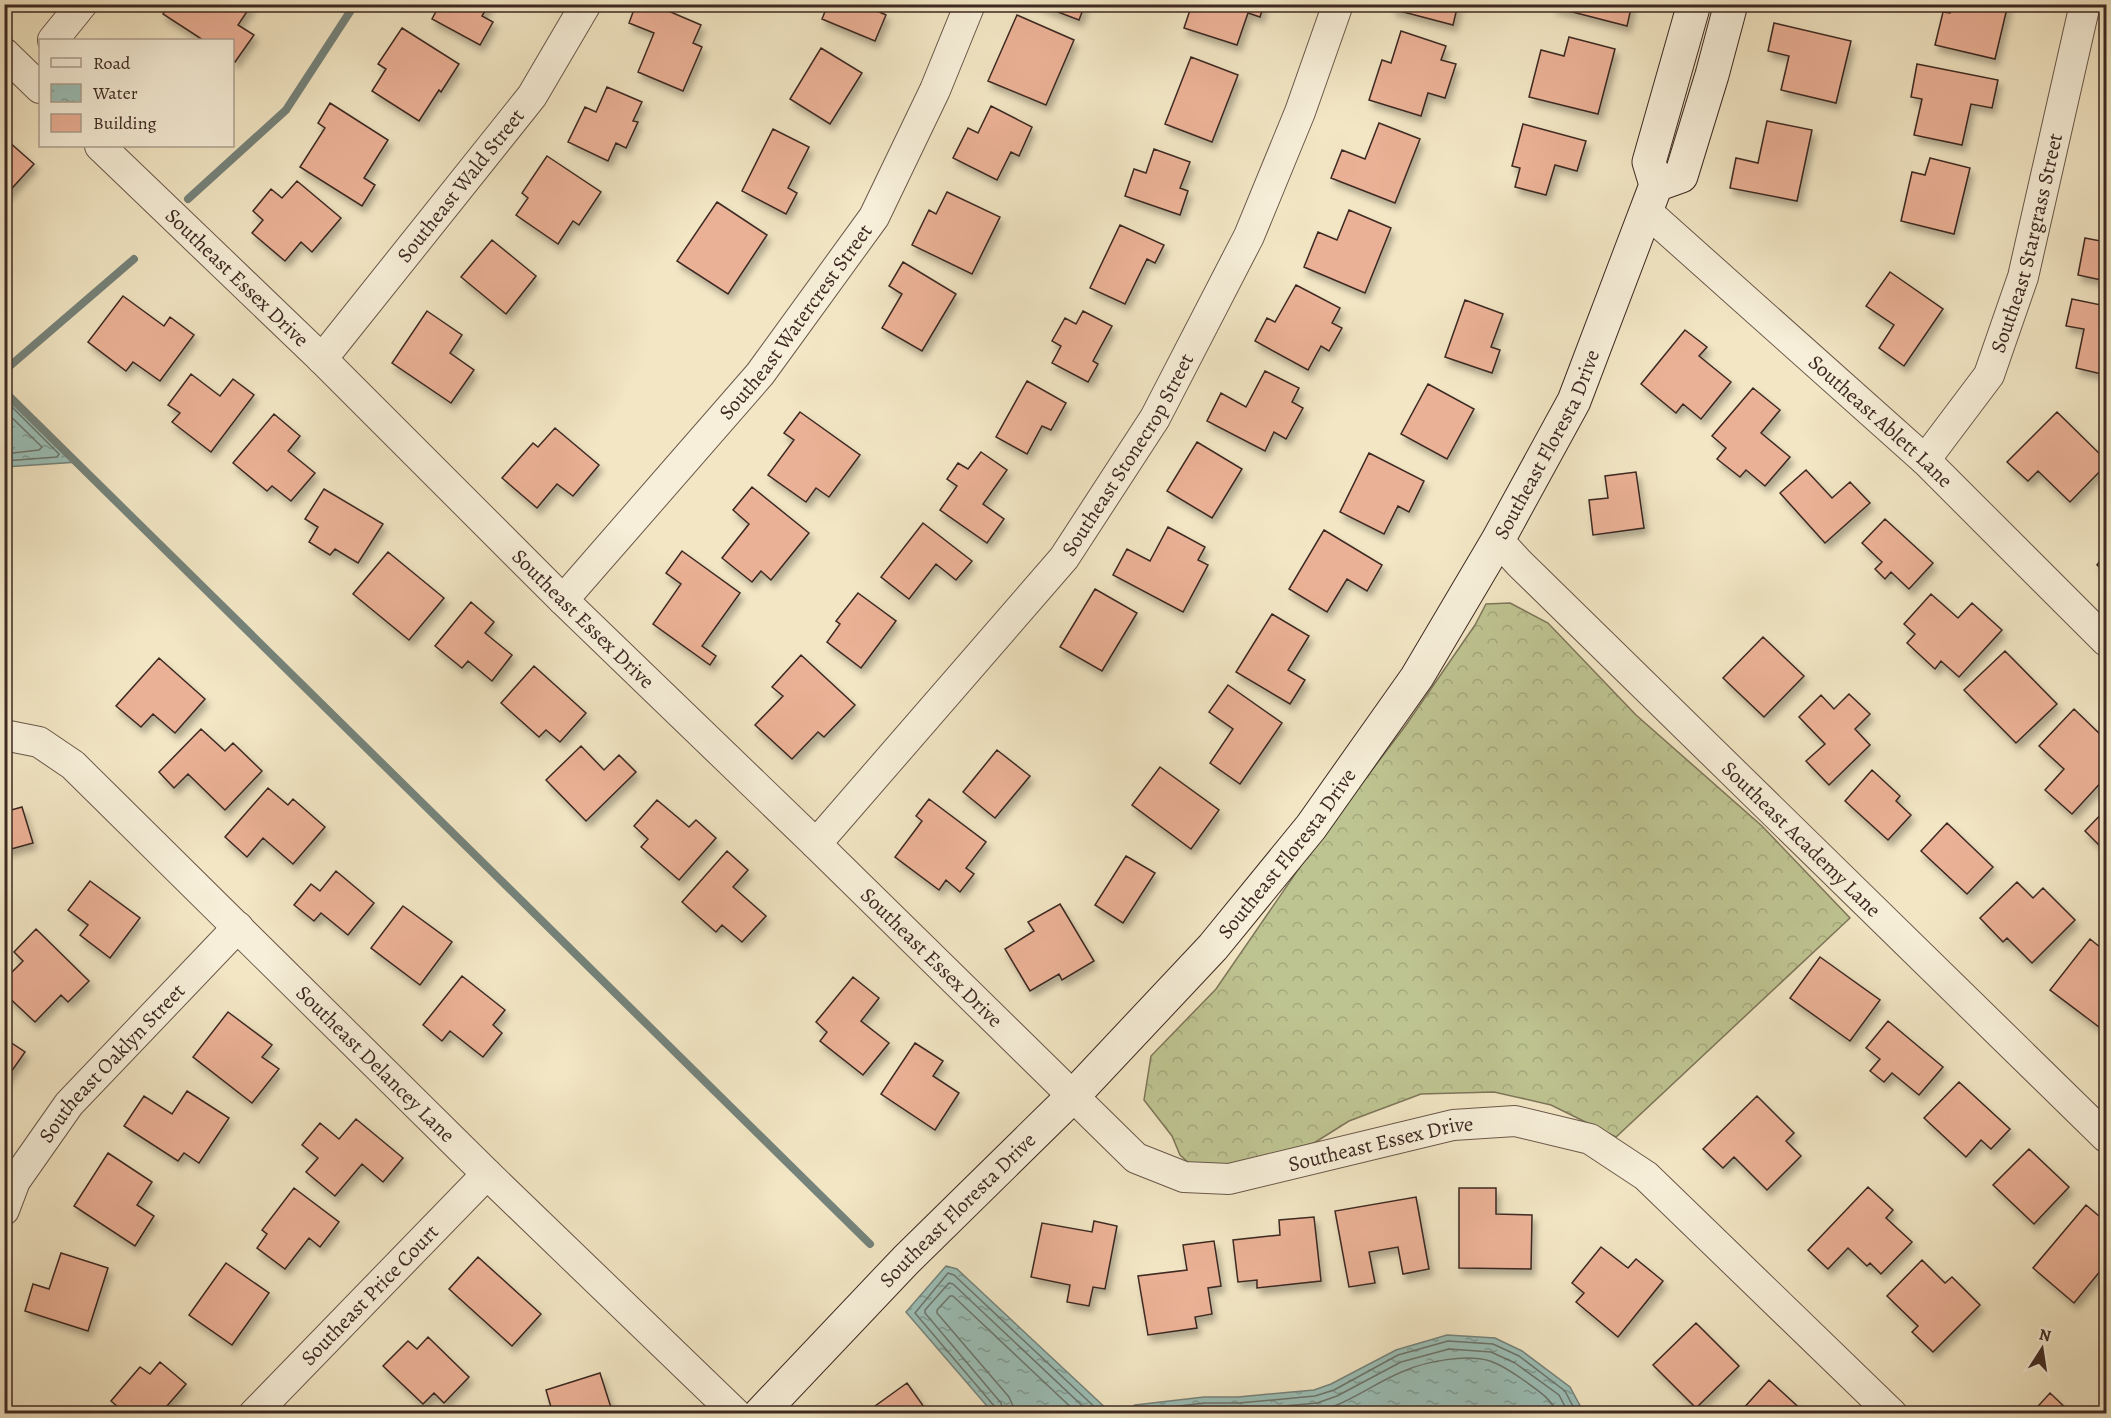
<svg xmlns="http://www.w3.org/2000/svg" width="2111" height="1418" font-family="Alegreya,serif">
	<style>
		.forest { fill: url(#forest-crowns); stroke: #7e765a; stroke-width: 1.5 }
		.water { fill: url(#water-ripples); stroke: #75837b; stroke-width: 1.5 }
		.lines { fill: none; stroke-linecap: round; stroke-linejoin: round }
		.shore { stroke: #6c746c; stroke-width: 1.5 }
		.stream { stroke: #75837b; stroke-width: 8 }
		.building { fill: #ebb196; stroke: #3d2922; stroke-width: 1.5; filter: url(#shadow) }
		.street-casing { stroke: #6a584a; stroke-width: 32 }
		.secondary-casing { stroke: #3d2922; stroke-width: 35 }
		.street { stroke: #f7efd9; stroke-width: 30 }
		.secondary { stroke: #f7efd9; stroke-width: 33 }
		.labels { text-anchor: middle; stroke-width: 4.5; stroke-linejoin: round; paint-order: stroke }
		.street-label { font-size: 21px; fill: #3d2922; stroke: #f7efd9 }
	</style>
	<defs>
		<pattern id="forest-crowns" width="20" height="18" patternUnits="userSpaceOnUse" patternTransform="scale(1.5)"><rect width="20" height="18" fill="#bec491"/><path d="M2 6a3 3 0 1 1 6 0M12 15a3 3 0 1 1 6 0" fill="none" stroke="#a4a87d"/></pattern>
		<pattern id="water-ripples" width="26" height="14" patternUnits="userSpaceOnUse" patternTransform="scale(1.5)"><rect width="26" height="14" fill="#9bbfb7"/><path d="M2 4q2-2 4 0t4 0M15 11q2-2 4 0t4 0" fill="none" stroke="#809b94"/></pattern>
		<filter id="shadow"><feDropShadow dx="3.5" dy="6" stdDeviation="3" flood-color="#0004"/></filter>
	</defs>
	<rect width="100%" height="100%" fill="#f2e6c4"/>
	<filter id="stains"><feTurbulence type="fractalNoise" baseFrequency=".00333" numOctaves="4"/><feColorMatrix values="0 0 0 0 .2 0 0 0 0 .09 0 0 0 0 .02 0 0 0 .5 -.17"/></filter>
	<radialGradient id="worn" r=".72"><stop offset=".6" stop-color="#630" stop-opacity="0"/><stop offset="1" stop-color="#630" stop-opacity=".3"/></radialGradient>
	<path class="forest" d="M1510 603 1548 623 1636 715 1762 826 1850 918 1616 1137 1551 1105 1494 1092 1421 1094 1349 1121 1314 1143 1228 1165 1189 1163 1180 1155 1172 1136 1144 1100 1151 1056 1216 989 1313 848 1406 725 1475 625 1486 604Z"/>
	<path class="water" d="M4 391H5L77 462 5 467Z
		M946 1266 957 1269 1111 1413H993L906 1312Z
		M1447 1335 1495 1338 1522 1351 1570 1387 1584 1413H1120L1135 1405 1204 1397H1238L1314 1390 1331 1384 1396 1350Z"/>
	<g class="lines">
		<path class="shore" d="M4 399 59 454 57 457 4 461
			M4 410 42 447 39 450 4 454
			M997 1414 995 1407 915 1313 948 1273 954 1275 1102 1414
			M1004 1414 1001 1403 925 1313V1310L949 1283 953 1284 1091 1414
			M1014 1414 1013 1406 1009 1397 937 1313V1310L950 1296H953L1078 1414
			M1132 1414 1138 1411 1204 1403H1239L1315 1396 1334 1390 1398 1355 1448 1341 1493 1344 1519 1356 1565 1391 1577 1414
			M1178 1414 1205 1410H1240L1317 1403 1337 1396 1401 1362 1449 1349 1491 1352 1515 1363 1559 1395 1569 1414
			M1303 1414C1342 1410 1369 1385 1404 1371 1427 1361 1466 1354 1490 1361 1502 1365 1512 1372 1522 1379 1537 1390 1550 1397 1558 1414"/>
		<path class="stream" d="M188 199 286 110 355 4
			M4 371 134 259
			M4 391 870 1244"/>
	</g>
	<path class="building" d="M169 4H252L238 25 254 35 235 62 232 61V40H203L163 14Z
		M440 4H489L482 16 493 22 480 45 432 19Z
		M636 4H652L701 25 693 43 702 47 683 91 638 72 654 33 629 23Z
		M828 4H877L875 10 886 15 875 41 822 19Z
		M1037 4H1085L1079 20Z
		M1192 4H1264L1260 17 1248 13 1237 45 1184 28Z
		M1394 4H1458L1453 25 1392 9Z
		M1554 4H1632L1627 26 1553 7Z
		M1952 4H2008L1995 59 1935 45 1943 12 1950 13Z
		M1017 15 1074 40 1046 105 988 81Z
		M1774 23 1851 41 1836 103 1781 90 1789 56 1768 51Z
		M402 28 459 64 441 92 439 90 419 121 372 91 386 69 378 64Z
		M1401 31 1446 46 1441 60 1456 64 1445 98 1428 93 1421 116 1369 100 1382 60 1391 63Z
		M1569 37 1615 49 1598 114 1529 97 1541 50 1564 56Z
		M821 48 862 73 830 124 790 99Z
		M1191 57 1238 75 1212 142 1165 124Z
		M1917 64 1998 80 1992 108 1971 104 1962 145 1914 135 1922 99 1911 97Z
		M607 87 642 102 633 121 638 122 626 148 616 143 608 161 568 142 585 107 596 112Z
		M330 103 388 140 364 178 375 185 362 206 300 167 325 128 318 123Z
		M991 106 1032 127 1019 156 1011 152 997 180 953 158 968 128 978 133Z
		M1767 121 1812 130 1797 201 1730 188 1736 158 1758 163Z
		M1379 123 1420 139 1395 203 1331 178 1342 150 1365 159Z
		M1523 124 1586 141 1577 171 1555 165 1546 195 1515 187 1520 168 1512 166Z
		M773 129 809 147 788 188 797 193 786 214 742 191Z
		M8 141 34 164 4 197V145Z
		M1154 149 1190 162 1180 188 1188 191 1180 215 1125 196 1134 169 1146 173Z
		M547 156 601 192 579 225 573 221 558 244 516 215 528 198 522 193Z
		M1930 158 1970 168 1954 234 1901 221 1912 172 1925 175Z
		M297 181 341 218 312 252 301 242 285 261 252 233 263 220 253 211 271 189 282 198Z
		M947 192 1000 217 972 274 912 245 929 210 936 214Z
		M717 202 767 235 728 294 677 261Z
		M1349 210 1391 228 1365 293 1304 267 1318 232 1337 240Z
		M1120 225 1164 245 1155 263 1147 259 1125 304 1090 288Z
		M2085 238 2106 242V281L2078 275Z
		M492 240 536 276 506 314 461 277Z
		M903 262 956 294 922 351 882 328 902 294 889 286Z
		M1890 272 1943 309 1904 366 1879 348 1894 325 1866 306Z
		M1296 285 1340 308 1332 323 1342 328 1329 351 1321 346 1308 370 1255 341 1267 318 1275 322Z
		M123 296 164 326 170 317 194 335 160 381 133 362 126 371 88 342Z
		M2072 299 2106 306V375L2076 368 2084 329 2066 326Z
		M1465 300 1503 314 1491 347 1500 350 1492 373 1445 357Z
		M427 311 462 335 450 353 474 370 451 403 392 363Z
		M1083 311 1112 326 1093 361 1098 364 1088 382 1052 363 1061 346 1052 341 1065 318 1076 324Z
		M1685 330 1707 347 1699 356 1731 382 1701 419 1683 404 1676 413 1641 384Z
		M1265 371 1299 388 1292 402 1303 408 1286 439 1274 432 1265 451 1207 421 1221 393 1246 407Z
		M191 374 220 396 233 379 254 395 211 452 172 422 180 413 168 405Z
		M1027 381 1066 403 1051 430 1042 426 1027 454 996 437Z
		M1428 384 1474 409 1447 459 1401 434Z
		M1753 388 1780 410 1761 433 1790 457 1765 486 1746 470 1740 477 1717 459 1726 448 1712 436Z
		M800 412 860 455 829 497 816 488 806 502 768 475 794 440 784 433Z
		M2057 412 2106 460V465L2070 502 2038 471 2028 481 2007 462Z
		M274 414 300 436 288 451 315 473 291 501 272 486 267 491 233 463Z
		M555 428 599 465 573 496 557 484 537 508 502 478 533 443 538 447Z
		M1197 442 1242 469 1212 518 1167 491Z
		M981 452 1007 470 983 504 1004 519 987 543 940 510 957 486 947 479 958 463 968 469Z
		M1369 453 1424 481 1409 512 1398 506 1384 534 1340 512Z
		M1806 470 1832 498 1850 482 1870 503 1825 543 1780 493Z
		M1636 472 1644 528 1593 535 1589 500 1608 498 1605 476Z
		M752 487 809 533 771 580 761 571 752 582 722 558 749 524 733 510Z
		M324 489 383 524 358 563 335 549 330 555 309 542 318 527 305 519Z
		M1885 519 1933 563 1909 589 1891 572 1885 579 1875 569 1882 562 1862 543Z
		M923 523 972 561 956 580 936 564 909 599 881 577Z
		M1168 527 1205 547 1198 560 1208 565 1183 612 1113 575 1127 549 1150 561Z
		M1324 530 1382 565 1367 591 1347 579 1327 612 1289 589Z
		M682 551 740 593 702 646 716 656 710 665 653 624 681 584 666 573Z
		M388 552 444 598 409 640 353 594Z
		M2106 553V573L2097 565Z
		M1095 589 1137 613 1102 671 1060 647Z
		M858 593 896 621 861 668 827 642 840 624 836 621Z
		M1931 594 1958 618 1972 603 2002 630 1959 677 1941 661 1935 669 1907 643 1915 634 1904 624Z
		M471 602 494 622 485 633 512 655 492 681 468 661 462 668 435 646Z
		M1272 614 1309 636 1288 670 1305 680 1290 704 1236 672Z
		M1763 637 1804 676 1764 717 1723 678Z
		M2005 651 2057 704 2016 743 1964 690Z
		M801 655 855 705 824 737 818 732 792 759 755 725 783 696 772 687Z
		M159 658 205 699 175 733 153 714 141 727 116 706Z
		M534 666 586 713 560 742 546 730 539 737 501 703Z
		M1228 685 1282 723 1240 784 1210 763 1233 729 1209 712Z
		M1849 694 1870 714 1855 729 1870 745 1829 785 1806 761 1825 744 1799 717 1821 695 1834 709Z
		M2074 709 2102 736 2104 733 2106 736V777L2072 814 2045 790 2064 769 2039 746Z
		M201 729 225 751 233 743 262 771 225 810 188 774 174 788 159 772Z
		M581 746 604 770 619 755 636 772 586 821 546 780Z
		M997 750 1030 776 995 818 963 792Z
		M1160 767 1219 810 1191 849 1132 805Z
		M1872 770 1900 796 1896 801 1911 815 1888 840 1845 801Z
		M268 788 288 805 293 799 325 827 293 864 263 838 247 857 225 837Z
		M929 799 986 842 966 868 974 874 960 892 946 880 939 890 895 857 922 821 916 816Z
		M657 800 689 827 696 820 716 838 679 880 641 847 648 839 634 826Z
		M22 807 33 843 4 851V812Z
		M2106 809V840L2100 846 2085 831Z
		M1947 823 1993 867 1967 894 1921 851Z
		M727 851 748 870 733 887 766 916 742 942 722 925 716 932 682 902Z
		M1126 856 1155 873 1123 923 1095 905Z
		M336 871 374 903 348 935 321 913 314 921 294 905 311 884 320 891Z
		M90 881 140 918 110 958 80 935 88 925 68 910Z
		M2017 882 2033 898 2043 888 2075 920 2032 963 2007 938 2003 942 1980 918Z
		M1060 904 1094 961 1062 980 1059 974 1030 991 1005 949 1034 931 1028 922Z
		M403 906 452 942 420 985 371 948Z
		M36 929 89 981 68 1002 61 995 35 1022 4 993V980L23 961 14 952Z
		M2090 939 2106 952V1025L2103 1030 2050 990Z
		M1820 957 1880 1000 1850 1041 1790 998Z
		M462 976 505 1010 493 1025 502 1033 483 1057 450 1031 442 1041 423 1025Z
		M853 977 879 998 861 1021 889 1043 863 1075 820 1041 827 1032 816 1022Z
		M228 1012 272 1045 262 1057 279 1069 252 1103 193 1057Z
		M1888 1021 1943 1067 1919 1095 1892 1073 1884 1082 1870 1071 1880 1059 1866 1048Z
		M4 1038 25 1052 4 1082Z
		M915 1043 943 1061 933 1076 959 1093 935 1130 881 1094Z
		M1959 1082 2010 1129 1991 1149 1981 1140 1966 1157 1924 1118Z
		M187 1091 229 1118 199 1163 184 1153 178 1161 124 1126 144 1096 172 1114Z
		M1757 1096 1794 1133 1786 1141 1801 1156 1767 1190 1734 1157 1723 1168 1703 1149Z
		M356 1119 403 1158 383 1182 362 1164 335 1196 306 1172 318 1158 302 1145 320 1123 339 1139Z
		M2029 1149 2069 1187 2034 1224 1993 1185Z
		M108 1153 152 1182 137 1205 154 1216 135 1246 74 1206Z
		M1868 1187 1893 1210 1886 1218 1912 1242 1881 1274 1870 1263 1867 1266 1848 1248 1828 1269 1808 1250Z
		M294 1188 339 1222 320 1247 309 1238 285 1269 257 1248 267 1234 262 1230Z
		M1459 1188H1496V1214L1532 1215 1531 1269 1459 1268Z
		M1416 1197 1429 1269 1403 1274 1398 1247 1369 1252 1375 1283 1349 1287 1335 1211Z
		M2086 1205 2106 1222V1237L2103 1241 2106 1244V1264L2074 1303 2033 1268Z
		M1314 1217 1321 1281 1257 1288V1280L1238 1282 1233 1240 1280 1235 1279 1220Z
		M1094 1221 1117 1226 1105 1289 1093 1287 1089 1306 1067 1302 1070 1285 1031 1277 1042 1223 1092 1232Z
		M1214 1241 1221 1286 1208 1288 1212 1314 1195 1317 1197 1328 1148 1335 1138 1276 1187 1270 1183 1245Z
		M1601 1247 1628 1268 1636 1259 1663 1281 1618 1337 1576 1302 1584 1293 1572 1283Z
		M61 1253 108 1268 88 1331 25 1311 33 1284 49 1289Z
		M478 1257 541 1314 512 1346 449 1289Z
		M1922 1260 1945 1283 1952 1277 1980 1305 1933 1352 1912 1332 1918 1326 1887 1296Z
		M226 1263 269 1293 232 1345 189 1315Z
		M1696 1323 1739 1366 1696 1408 1653 1365Z
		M428 1337 469 1377 444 1403 434 1393 423 1404 383 1366 408 1341 417 1349Z
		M160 1362 186 1384 160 1414H126L111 1401 140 1367 150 1374Z
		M600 1373 613 1414H553L546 1390Z
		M1769 1380 1806 1414H1744L1741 1411Z
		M907 1383 924 1407 914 1414H864Z
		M2050 1393 2072 1414H2031Z"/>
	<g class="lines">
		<defs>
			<g id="street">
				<path d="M53 40 82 4"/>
				<path d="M4 53 40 88"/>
				<path id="s1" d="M100 146 322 359 563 600 816 844 1136 1158 1184 1177 1229 1179 1453 1125 1515 1121 1590 1139 1646 1176 1892 1414"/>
				<path id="s2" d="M1646 211 1925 460 2106 641"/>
				<path id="s3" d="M322 359 532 96 586 4"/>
				<path id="s4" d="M1925 460 1989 375 2023 277 2085 4"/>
				<path id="s5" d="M1498 540 1519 563 2106 1137"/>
				<path id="s6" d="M563 600 760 374 874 217 935 90 970 4"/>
				<path id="s7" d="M4 735 39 742 73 765 487 1174 736 1414"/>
				<path id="s8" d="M816 844 1064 558 1155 418 1249 236 1300 112 1338 4"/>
				<path id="s9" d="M4 1210 15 1181 69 1104 238 927"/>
				<path id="s10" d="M254 1414 487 1174"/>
			</g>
			<g id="secondary">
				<path d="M1656 185 1681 176 1712 75 1731 4"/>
				<path id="s11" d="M760 1414 906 1260 1073 1096 1213 947 1311 827 1417 677 1498 540 1574 401 1656 185 1649 162 1694 4"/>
			</g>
		</defs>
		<use href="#street" class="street-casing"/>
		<use href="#secondary" class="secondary-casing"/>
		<use href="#street" class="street"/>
		<use href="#secondary" class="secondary"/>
	</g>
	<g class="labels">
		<g class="street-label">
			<text dy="7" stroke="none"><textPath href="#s3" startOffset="222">Southeast Wald Street</textPath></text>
			<text dy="7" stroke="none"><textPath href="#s4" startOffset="244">Southeast Stargrass Street</textPath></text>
			<text dy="7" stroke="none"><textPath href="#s1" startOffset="190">Southeast Essex Drive</textPath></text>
			<text dy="7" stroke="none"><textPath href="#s6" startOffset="363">Southeast Watercrest Street</textPath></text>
			<text dy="7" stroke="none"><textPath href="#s2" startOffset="315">Southeast Ablett Lane</textPath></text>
			<text dy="7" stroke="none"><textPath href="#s11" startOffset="1256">Southeast Floresta Drive</textPath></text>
			<text dy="7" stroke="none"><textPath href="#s8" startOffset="500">Southeast Stonecrop Street</textPath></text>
			<text dy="7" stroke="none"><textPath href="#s1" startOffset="676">Southeast Essex Drive</textPath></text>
			<text dy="7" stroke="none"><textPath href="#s5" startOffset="426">Southeast Academy Lane</textPath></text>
			<text dy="7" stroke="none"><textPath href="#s11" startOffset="770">Southeast Floresta Drive</textPath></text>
			<text dy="7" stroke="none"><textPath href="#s1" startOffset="1162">Southeast Essex Drive</textPath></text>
			<text dy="7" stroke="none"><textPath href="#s9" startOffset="184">Southeast Oaklyn Street</textPath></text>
			<text dy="7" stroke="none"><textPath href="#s7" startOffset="502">Southeast Delancey Lane</textPath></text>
			<text dy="7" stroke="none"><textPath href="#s1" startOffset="1701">Southeast Essex Drive</textPath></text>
			<text dy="7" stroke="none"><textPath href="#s11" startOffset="284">Southeast Floresta Drive</textPath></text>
			<text dy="7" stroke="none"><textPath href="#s10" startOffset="166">Southeast Price Court</textPath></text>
		</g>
	</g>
	<rect width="2111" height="1418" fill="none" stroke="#f2e6c4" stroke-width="24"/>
	<rect x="6" y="6" width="2099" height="1406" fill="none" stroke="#3d2922" stroke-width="3"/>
	<rect x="12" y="12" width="2087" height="1394" fill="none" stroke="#3d2922" stroke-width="1.5"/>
	<rect x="39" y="39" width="195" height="108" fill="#f7efd9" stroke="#ada090" stroke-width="1.5"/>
	<rect x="51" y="58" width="30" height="9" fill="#f7efd9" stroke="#ada090" stroke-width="1.5"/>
	<text x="93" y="69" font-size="18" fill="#3d2922">Road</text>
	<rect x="51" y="84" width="30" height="18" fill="url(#water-ripples)" stroke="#ada090" stroke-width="1.5"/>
	<text x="93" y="99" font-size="18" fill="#3d2922">Water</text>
	<rect x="51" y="114" width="30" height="18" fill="#ebb196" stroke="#ada090" stroke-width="1.5"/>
	<text x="93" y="129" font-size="18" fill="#3d2922">Building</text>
	<g transform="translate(2042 1349) rotate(12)" stroke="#f7efd9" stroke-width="4.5" paint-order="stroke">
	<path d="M0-4.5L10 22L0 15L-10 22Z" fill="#3d2922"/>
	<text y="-9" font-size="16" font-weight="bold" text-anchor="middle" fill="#3d2922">N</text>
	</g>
	<rect width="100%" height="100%" filter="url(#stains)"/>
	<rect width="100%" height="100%" fill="url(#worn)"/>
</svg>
